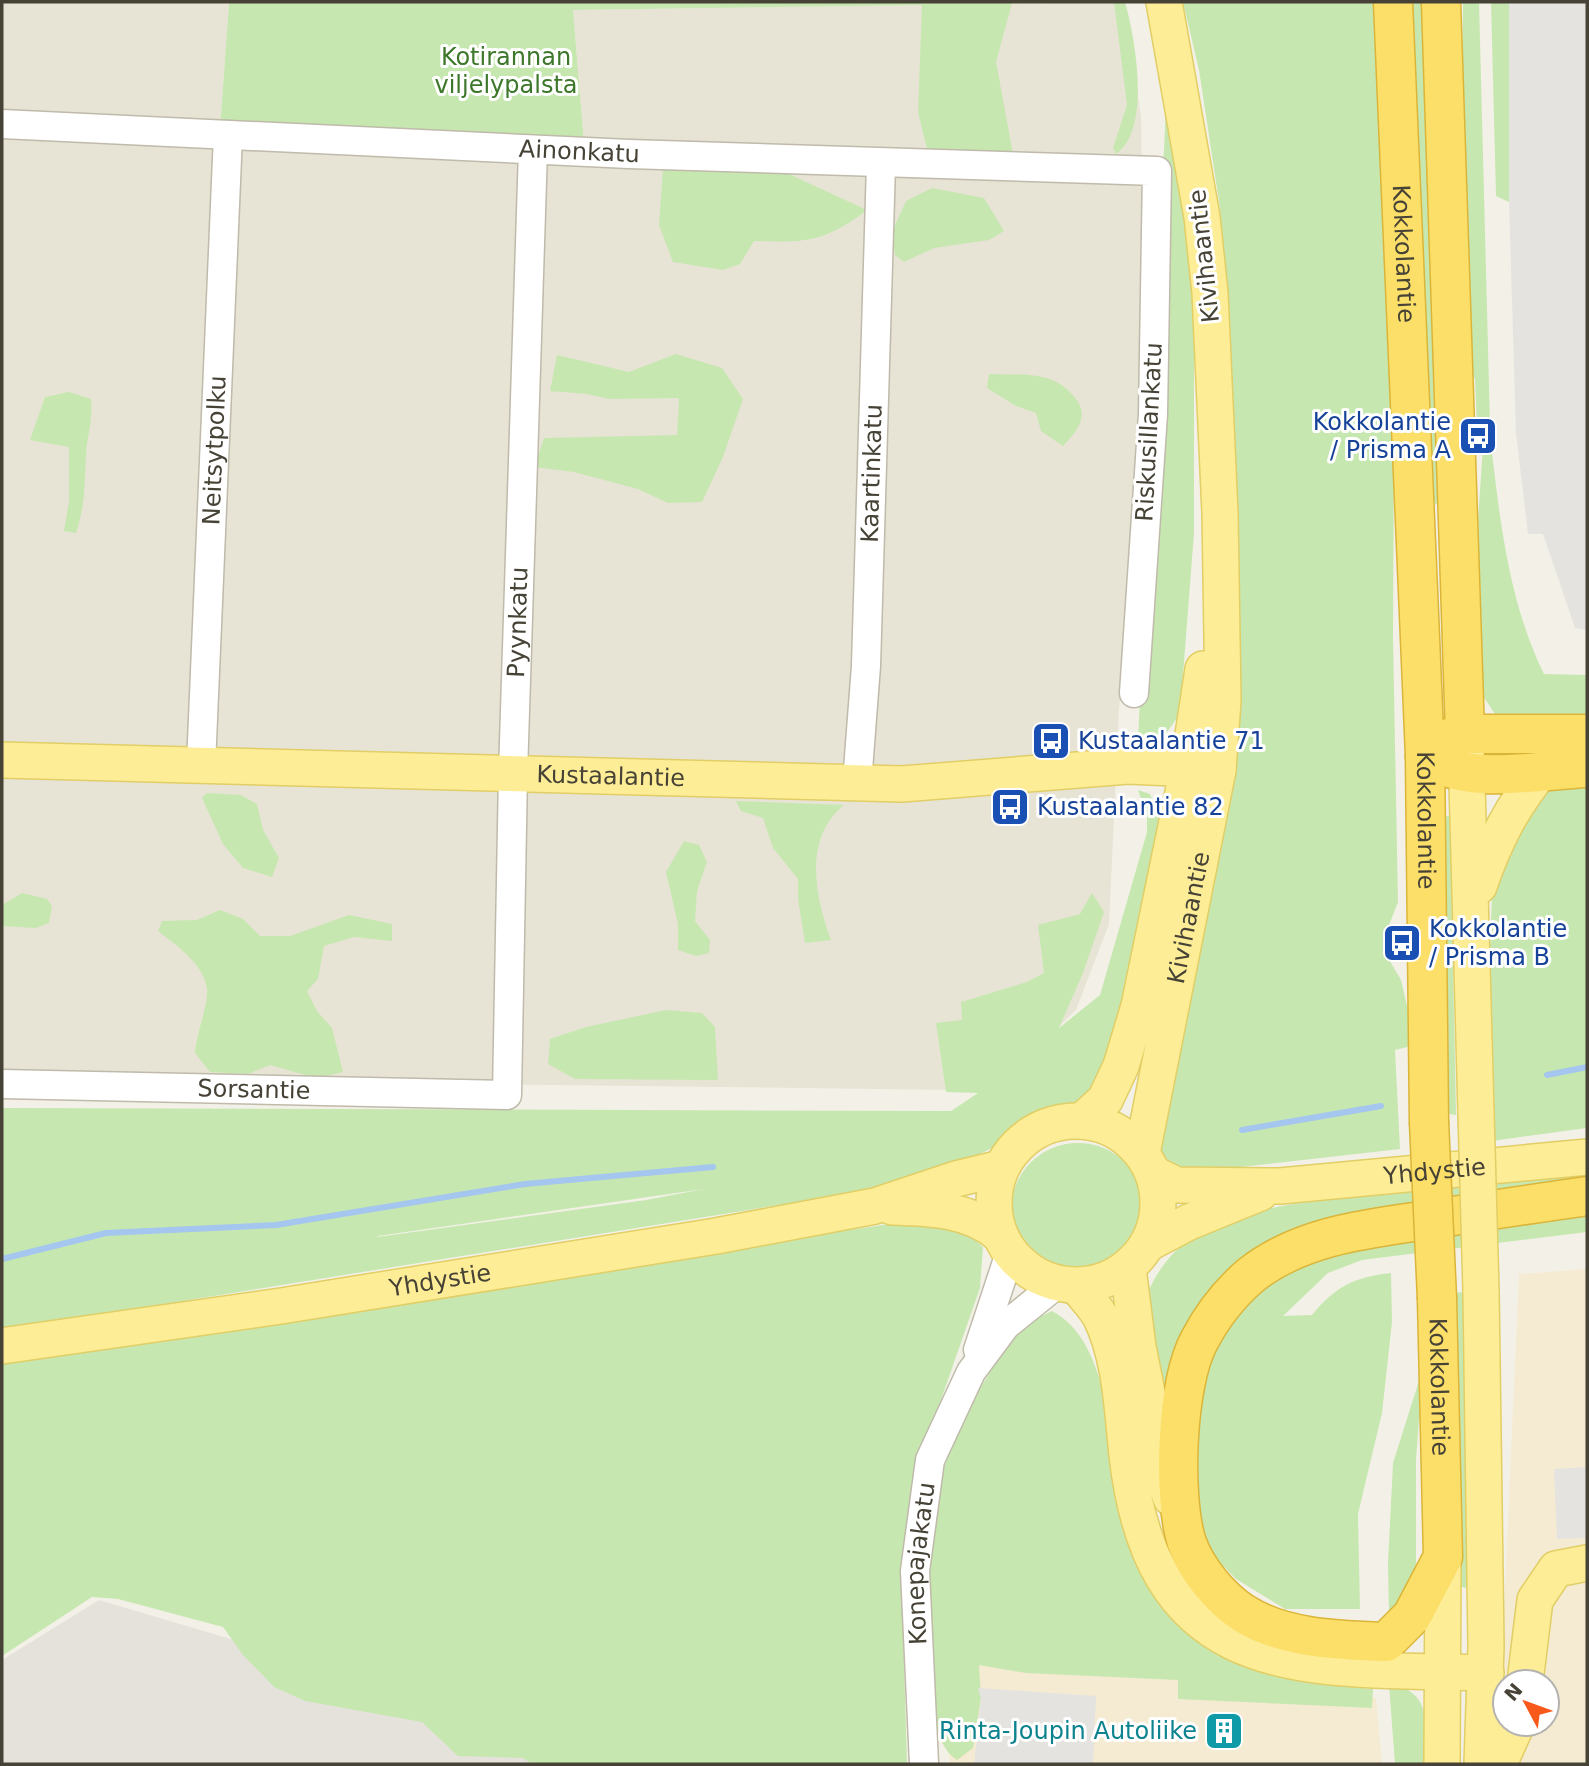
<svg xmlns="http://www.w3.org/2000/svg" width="1589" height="1766" font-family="'DejaVu Sans',sans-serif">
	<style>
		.residential { fill: #e7e4d5 }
		.commercial { fill: #f5ebd2; fill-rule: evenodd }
		.industrial { fill: #e5e2dc }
		.green { fill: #c7e7b0; fill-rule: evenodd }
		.parking { fill: #e4e3df }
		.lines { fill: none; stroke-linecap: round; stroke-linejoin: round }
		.stream { stroke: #a4c6ef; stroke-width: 6 }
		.minor-casing { stroke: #bfbaaa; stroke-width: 31 }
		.major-casing { stroke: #e2ce66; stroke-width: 38 }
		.highway-casing { stroke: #dbb539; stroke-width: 41 }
		.minor { stroke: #fff; stroke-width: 28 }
		.major { stroke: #fded96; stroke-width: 35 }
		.highway { stroke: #fcdf69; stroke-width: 38 }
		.major-bridge-casing { stroke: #e2ce66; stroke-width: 38; stroke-linecap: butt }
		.highway-bridge-casing { stroke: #dbb539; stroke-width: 41; stroke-linecap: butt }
		.major-bridge { stroke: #fded96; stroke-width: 35 }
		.highway-bridge { stroke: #fcdf69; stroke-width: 38 }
		.labels { text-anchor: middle; stroke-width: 6; stroke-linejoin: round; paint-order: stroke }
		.park-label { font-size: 24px; fill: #3d772a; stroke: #fff }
		.street-label { font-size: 24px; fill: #464236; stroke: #fff }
		.transit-label { font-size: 24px; fill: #164399; stroke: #fff; text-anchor: start }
		.culture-label { font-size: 24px; fill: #0d838f; stroke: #fff; text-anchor: end }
	</style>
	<rect width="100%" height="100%" fill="#f3f1e7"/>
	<path class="residential" d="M2 2H229L220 129 584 143 573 10 1123 2 1141 116 1146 412 1119 710 1109 924 1076 1010 1023 1062 954 1090 2 1078Z"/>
	<path class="commercial" d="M1587 1269V1764H1497L1519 1274ZM1505 1682H1547V1724H1505Z
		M937 1643 1196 1670 1376 1698 1382 1764H950Z"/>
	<path class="industrial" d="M99 1600 652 1764H2V1660Z"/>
	<path class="green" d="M229 2H1022L1012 3 996 62 1013 154 927 149 918 112 922 5 573 10 584 143 220 129Z
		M1114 2H1125C1135 37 1152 129 1116 154L1113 148 1127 105Z
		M1145 2H1154L1178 129 1194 291V533L1180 714 1162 739 1144 744 1138 742 1166 104Z
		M1183 2H1381L1394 446 1393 636 1398 902 1389 925 1391 963 1401 980 1416 1045 1395 1050 1400 1149 1188 1173 1159 1154 1202 938 1225 378 1220 208 1199 70Z
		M1409 2H1427L1443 498 1435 505 1425 436Z
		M1463 2H1479L1490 424 1477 426 1475 379 1467 361 1461 203Z
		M1491 2H1509V202L1496 196Z
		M663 167 778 169 867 210C824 242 807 243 754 241L740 264 723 270 673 262 659 225Z
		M932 188 984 198 1004 231 989 240 934 248 904 262 895 255 892 232 906 201Z
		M676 354 722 368 743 399 723 457 702 502 668 503 638 489 574 472 534 467 544 438 677 435 679 398 609 399 587 394 550 391 557 355 629 372Z
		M989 374C1022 375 1055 370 1076 399 1090 417 1076 432 1063 446L1041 431 1036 413 1016 406 987 388Z
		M69 392 91 399C93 423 87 434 86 455 84 488 86 501 76 533L64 531 69 501V447L30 440 45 397Z
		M1491 444C1500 521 1509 603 1544 674L1587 675V725L1497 717 1483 696 1473 593 1483 447Z
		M1587 780V1128L1492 1141 1489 975 1493 869 1532 801 1567 781Z
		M1138 790 1150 794 1161 823 1162 860 1104 1075 1084 1102 1053 1117 968 1160 879 1189 2 1330V1108L951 1111 978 1093 946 1092 936 1023 962 1020 961 1002 1027 982 1044 973 1038 925 1080 914 1092 893 1104 912 1083 973 1059 1028 1100 995 1147 832V815ZM704 1189 646 1200 377 1237 378 1236Z
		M207 793 241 795 257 804 263 830 279 858 272 877 243 868 223 844 202 798Z
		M736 801 844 805C803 838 815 897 831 940L805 943 798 899V879L773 848 763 818 741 811Z
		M1450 816 1456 1115 1444 1113 1436 817Z
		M684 841 699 845 707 862 697 891 695 921 710 940 709 953 696 956 678 950V924L666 872Z
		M22 893 47 899 52 906 49 923 36 928 2 926V905Z
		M220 910 243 919 260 936H290L349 915 392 924V941L354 937 324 946 318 979 307 991 317 1011 332 1028 343 1072 326 1076 305 1075 270 1065 248 1074 210 1072 195 1053C196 1036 209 1001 207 989 204 964 176 945 158 931L162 921 197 920Z
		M666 1010 702 1013 715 1027 718 1080 575 1079 548 1064 550 1039 586 1027Z
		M1011 1210a67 67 0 1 1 134 0a67 67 0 1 1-134 0Z
		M1587 1173V1185L1262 1252 1168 1414 1145 1299C1155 1274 1170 1252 1193 1237 1253 1201 1329 1200 1396 1193 1460 1186 1523 1179 1587 1173Z
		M1587 1209V1232L1362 1260 1328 1273 1283 1316 1312 1315C1336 1286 1354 1277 1391 1273L1392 1322 1382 1413 1358 1514 1360 1609H1285L1236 1579 1207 1549 1189 1466 1206 1356 1256 1284 1310 1255Z
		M922 1219 965 1230 983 1247 980 1288 913 1480 901 1561 907 1764H532L523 1758 458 1756 422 1722 305 1701 274 1687 243 1655 223 1627 118 1599 92 1597 2 1656V1359Z
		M1465 1292 1473 1590 1459 1586 1449 1293Z
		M1052 1311C1081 1327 1091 1353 1101 1383 1117 1431 1125 1483 1136 1533 1140 1548 1142 1565 1147 1579 1182 1668 1292 1681 1373 1689L1372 1708 1178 1699V1680L1026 1673 979 1665 981 1698 973 1748 957 1760C932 1744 935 1703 932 1676 925 1589 926 1495 964 1414 970 1400 981 1387 989 1374 1006 1347 1023 1323 1052 1311Z
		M1423 1368 1416 1459V1571L1389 1618 1388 1563 1393 1463Z
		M1389 1685C1434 1689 1426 1730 1425 1764H1395Z"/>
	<path class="parking" d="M1509 2H1587V630L1575 628 1543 534H1528L1516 434 1509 202Z
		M1587 1467V1538L1557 1539 1554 1469Z
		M978 1688 1096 1696 1093 1764H974L981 1698Z"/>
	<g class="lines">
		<path class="stream" d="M1547 1075 1587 1067
			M1242 1130 1381 1106
			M2 1259 106 1233 276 1225 525 1184 713 1167"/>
		<defs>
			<g id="minor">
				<path id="s1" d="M2 124 629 154 1157 171 1153 414 1134 693"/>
				<path id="s2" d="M201 765 228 135"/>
				<path id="s3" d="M857 783 866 666 881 164"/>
				<path id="s4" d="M2 1084 507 1095 513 773 533 150"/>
				<path d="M978 1350 1010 1253"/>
				<path id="s5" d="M924 1764 915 1571 930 1460 971 1372 1006 1325 1057 1284"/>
			</g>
			<g id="major">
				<path d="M1466 746 1476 1113"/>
				<path id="s6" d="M2 760 902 784 1128 766 1218 770"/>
				<path d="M1479 886C1494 842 1512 806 1542 770"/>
				<circle cx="1076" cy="1203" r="82"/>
				<path d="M1082 1121 1105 1100 1121 1066 1139 1006 1188 768 1203 669"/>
				<path id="s7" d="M1142 1153 1218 770 1223 701 1220 513 1210 293 1202 217 1164 2"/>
				<path id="s8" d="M1154 1174 1176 1185 1280 1186 1587 1157"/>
				<path d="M892 1207C930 1208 970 1209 1000 1235"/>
				<path d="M1149 1243 1189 1222 1260 1193"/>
				<path d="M1128 1268 1138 1347 1165 1483 1171 1498"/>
				<path d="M1077 1286C1084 1296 1094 1305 1100 1316 1121 1358 1122 1410 1127 1455 1153 1685 1302 1668 1486 1673"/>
				<path d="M1481 1291 1486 1646 1482 1764"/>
				<path id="s9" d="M2 1346 281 1306 716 1236 875 1206 956 1179 1001 1168"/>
				<path d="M1525 1682 1535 1600 1556 1569 1587 1563"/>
				<path d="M1442 1764 1443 1557"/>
				<path d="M1499 1764 1517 1724"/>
			</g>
			<g id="highway">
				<path id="s10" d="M1393 2 1425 756 1429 1122"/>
				<path d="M1441 2 1465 734"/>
				<path d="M1441 740 1465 734H1587"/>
				<path d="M1425 756C1467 787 1537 770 1587 768"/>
				<path id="s11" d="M1437 1299 1443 1557 1412 1616 1386 1642C1339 1640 1283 1639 1243 1613 1220 1598 1196 1569 1187 1543 1172 1497 1176 1384 1199 1341 1212 1316 1230 1293 1251 1275 1304 1233 1376 1228 1441 1218 1490 1210 1538 1203 1587 1196"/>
			</g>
		</defs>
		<use href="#minor" class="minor-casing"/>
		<use href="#major" class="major-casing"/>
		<use href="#highway" class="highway-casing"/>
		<use href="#minor" class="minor"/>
		<use href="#major" class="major"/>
		<use href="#highway" class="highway"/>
		<defs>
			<path id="major-bridge" d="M1476 1113 1481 1291"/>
			<path id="highway-bridge" d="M1429 1122 1437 1299"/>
		</defs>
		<use href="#major-bridge" class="major-bridge-casing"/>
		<use href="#highway-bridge" class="highway-bridge-casing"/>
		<use href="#major-bridge" class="major-bridge"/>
		<use href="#highway-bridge" class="highway-bridge"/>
	</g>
	<defs>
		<symbol id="bus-square" viewBox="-11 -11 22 22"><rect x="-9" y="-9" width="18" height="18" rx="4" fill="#1a4fb4" stroke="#fff"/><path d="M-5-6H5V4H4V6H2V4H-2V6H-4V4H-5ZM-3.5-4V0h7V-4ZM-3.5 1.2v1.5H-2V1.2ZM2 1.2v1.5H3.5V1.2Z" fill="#fff"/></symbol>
		<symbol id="building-square" viewBox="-11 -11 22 22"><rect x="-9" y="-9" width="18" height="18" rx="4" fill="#0f9aa8" stroke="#fff"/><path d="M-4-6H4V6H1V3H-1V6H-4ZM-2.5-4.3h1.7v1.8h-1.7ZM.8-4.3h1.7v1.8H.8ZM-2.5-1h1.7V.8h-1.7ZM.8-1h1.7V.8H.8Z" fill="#fff"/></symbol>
	</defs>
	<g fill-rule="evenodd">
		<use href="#bus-square" x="1456" y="414" width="44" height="44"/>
		<use href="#bus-square" x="1029" y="719" width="44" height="44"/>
		<use href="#bus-square" x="988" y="785" width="44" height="44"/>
		<use href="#bus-square" x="1380" y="921" width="44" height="44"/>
		<use href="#building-square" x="1202" y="1709" width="44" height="44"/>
	</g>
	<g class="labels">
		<g class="park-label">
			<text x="506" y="65">Kotirannan<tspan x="506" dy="28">viljelypalsta</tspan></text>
		</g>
		<g class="street-label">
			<text dy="8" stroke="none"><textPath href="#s1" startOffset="578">Ainonkatu</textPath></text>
			<text dy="8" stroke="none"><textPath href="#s10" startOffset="252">Kokkolantie</textPath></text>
			<text transform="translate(1204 256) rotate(-96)" y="8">Kivihaantie</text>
			<text transform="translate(1149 432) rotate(-87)" y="8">Riskusillankatu</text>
			<text dy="8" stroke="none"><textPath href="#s2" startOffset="315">Neitsytpolku</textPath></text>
			<text dy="8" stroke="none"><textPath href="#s3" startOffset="310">Kaartinkatu</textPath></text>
			<text dy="8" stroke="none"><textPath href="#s4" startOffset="978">Pyynkatu</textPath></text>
			<text dy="8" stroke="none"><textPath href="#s6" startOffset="609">Kustaalantie</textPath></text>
			<text dy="8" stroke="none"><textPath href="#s10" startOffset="819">Kokkolantie</textPath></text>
			<text dy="8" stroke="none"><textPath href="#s7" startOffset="240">Kivihaantie</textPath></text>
			<text dy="8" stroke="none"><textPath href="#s4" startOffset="252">Sorsantie</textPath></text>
			<text dy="8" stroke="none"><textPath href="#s8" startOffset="284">Yhdystie</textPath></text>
			<text dy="8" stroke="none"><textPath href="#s9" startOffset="443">Yhdystie</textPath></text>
			<text dy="8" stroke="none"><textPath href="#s11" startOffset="88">Kokkolantie</textPath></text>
			<text dy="8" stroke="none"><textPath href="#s5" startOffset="201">Konepajakatu</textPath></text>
		</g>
		<g class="transit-label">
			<text x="1451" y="430" text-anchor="end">Kokkolantie<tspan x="1451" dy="28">/ Prisma A</tspan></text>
			<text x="1078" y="749">Kustaalantie 71</text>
			<text x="1037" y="815">Kustaalantie 82</text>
			<text x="1429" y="937">Kokkolantie<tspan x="1429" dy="28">/ Prisma B</tspan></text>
		</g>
		<g class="culture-label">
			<text x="1197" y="1739">Rinta-Joupin Autoliike</text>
		</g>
	</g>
	<rect width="1589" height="1766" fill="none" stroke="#464236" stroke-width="7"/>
	<g transform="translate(1526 1703) rotate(311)"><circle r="33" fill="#ffffff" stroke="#b5b3af" stroke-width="2"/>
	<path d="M0-5L12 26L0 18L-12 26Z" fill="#f7591a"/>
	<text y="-10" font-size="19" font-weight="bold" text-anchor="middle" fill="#464236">N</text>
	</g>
</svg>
